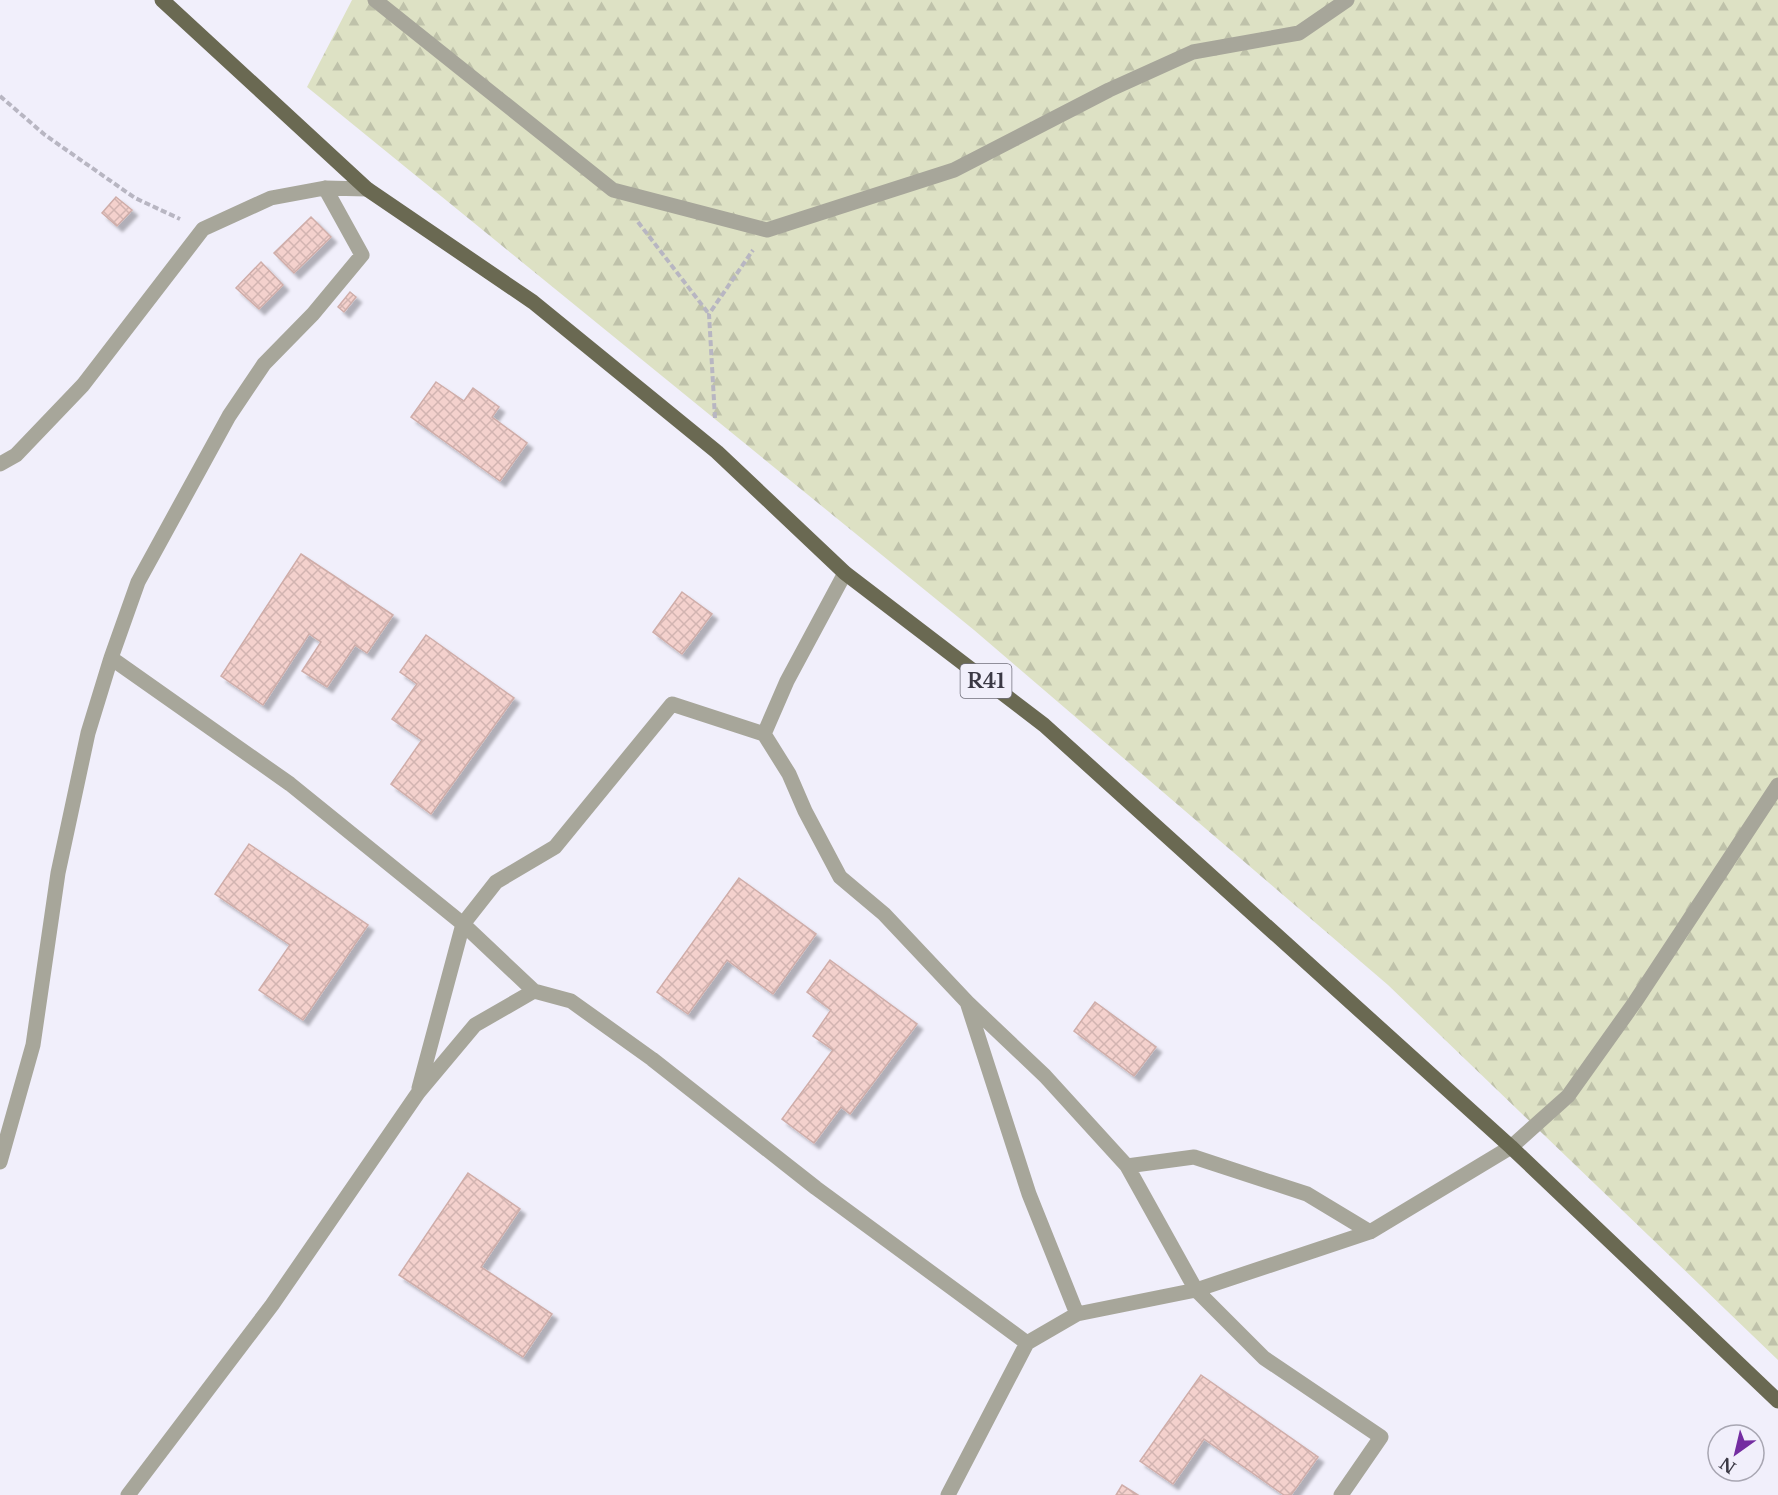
<svg xmlns="http://www.w3.org/2000/svg" width="1778" height="1495" font-family="'Libre Baskerville',serif">
	<style>
		.forest { fill: url(#forest-firs) }
		.building { fill: url(#building-cross-hatch); stroke: #cfada9; stroke-width: 1.5; filter: url(#shadow) }
		.lines { fill: none; stroke-linecap: round; stroke-linejoin: round }
		.path { stroke: #b8b6c2; stroke-width: 4; stroke-dasharray: 6 3; stroke-linecap: butt }
		.service { stroke: #a7a69a; stroke-width: 15 }
		.minor { stroke: #a7a69a; stroke-width: 15 }
		.primary { stroke: #6a6952; stroke-width: 15 }
		.labels { text-anchor: middle; stroke-width: 4.5; stroke-linejoin: round; paint-order: stroke }
		.shield { fill: #f1effb; stroke: #72707c; stroke-width: 1.5 }
		.shield-label { font-size: 20px; font-weight: bold; fill: #3b3945 }
	</style>
	<defs>
		<pattern id="forest-firs" width="22" height="20" patternUnits="userSpaceOnUse" patternTransform="scale(1.5)"><rect width="22" height="20" fill="#dde1c4"/><path d="M5 1l3.5 6h-7zM16 11l3.5 6h-7z" fill="#bfc2aa"/></pattern>
		<pattern id="building-cross-hatch" width="8" height="8" patternUnits="userSpaceOnUse" patternTransform="scale(1.5)"><rect width="8" height="8" fill="#f4d1cd"/><path d="M0 0l8 8M0 8l8-8" fill="none" stroke="#d2b4b1"/></pattern>
		<filter id="shadow"><feDropShadow dx="5.5" dy="5.5" stdDeviation="1.5" flood-color="#0004"/></filter>
	</defs>
	<rect width="100%" height="100%" fill="#f1effb"/>
	<path class="forest" d="M352 0H1778V1360L1388 985 974 630 307 87Z"/>
	<path class="building" d="M116 197 132 210 117 226 102 213Z
		M311 217 331 237 294 273 274 253Z
		M261 262 283 285 259 309 236 288Z
		M350 292 356 297 344 312 338 307Z
		M436 382 464 401 473 388 499 407 492 417 527 443 500 481 411 417Z
		M301 554 393 615 367 653 355 645 327 687 302 671 321 642 309 634 263 705 221 676Z
		M682 592 712 614 682 654 653 632Z
		M426 635 514 698 431 814 391 784 422 740 392 719 417 684 400 672Z
		M249 844 368 925 303 1020 259 990 290 945 215 894Z
		M739 878 816 934 773 994 727 960 688 1014 657 992Z
		M830 960 917 1024 850 1114 841 1107 814 1143 782 1119 833 1050 813 1036 831 1010 807 992Z
		M1095 1002 1156 1047 1134 1076 1074 1031Z
		M468 1173 520 1209 481 1267 552 1314 523 1357 399 1275Z
		M1201 1375 1318 1457 1291 1495H1284L1204 1439 1173 1484 1140 1461Z
		M1122 1485 1138 1495H1116Z"/>
	<g class="lines">
		<path class="path" d="M0 96 45 135 135 198 180 219
			M638 222 709 314
			M715 418 709 314 753 250"/>
		<path class="service" d="M375 0 613 190 767 230 954 170 1109 90 1193 52 1299 33 1347 0"/>
		<path class="minor" d="M0 464 16 455 83 385 203 229 271 198 325 188 367 189
			M845 573 787 681 764 734 789 774 805 811 840 877 884 914 967 1002 1029 1194 1077 1314
			M111 658 290 784 463 924 534 991
			M967 1002 1045 1076 1127 1166 1196 1290 1264 1358 1381 1437 1341 1495
			M419 1088 463 924 496 882 555 847 672 704 764 734
			M0 1162 33 1045 58 873 88 733 111 658 138 582 229 416 264 364 313 314 362 255 325 188
			M1127 1166 1194 1157 1307 1194 1370 1232
			M128 1495 272 1305 418 1093 475 1025 534 991 571 1001 652 1059 816 1188 1027 1343
			M948 1495 1027 1343 1077 1314 1196 1290 1370 1232 1511 1147 1568 1096 1635 1002 1778 785"/>
		<path class="primary" d="M162 0 367 189 533 302 717 452 845 573 1044 725 1511 1147 1778 1401"/>
	</g>
	<g class="labels">
		<rect class="shield" x="960.5" y="664" width="51" height="34" rx="4.5"/>
		<g class="shield-label">
			<text x="986" y="688">R41</text>
		</g>
	</g>
	<g transform="translate(1736 1453) rotate(214)"><circle r="28" fill="#f1effb" stroke="#a8a6b2" stroke-width="1.5"/>
	<path d="M0-4.5L10 22L0 15L-10 22Z" fill="#742da1"/>
	<text y="-9" font-size="16" font-weight="bold" text-anchor="middle" fill="#3b3945">N</text>
	</g>
</svg>
